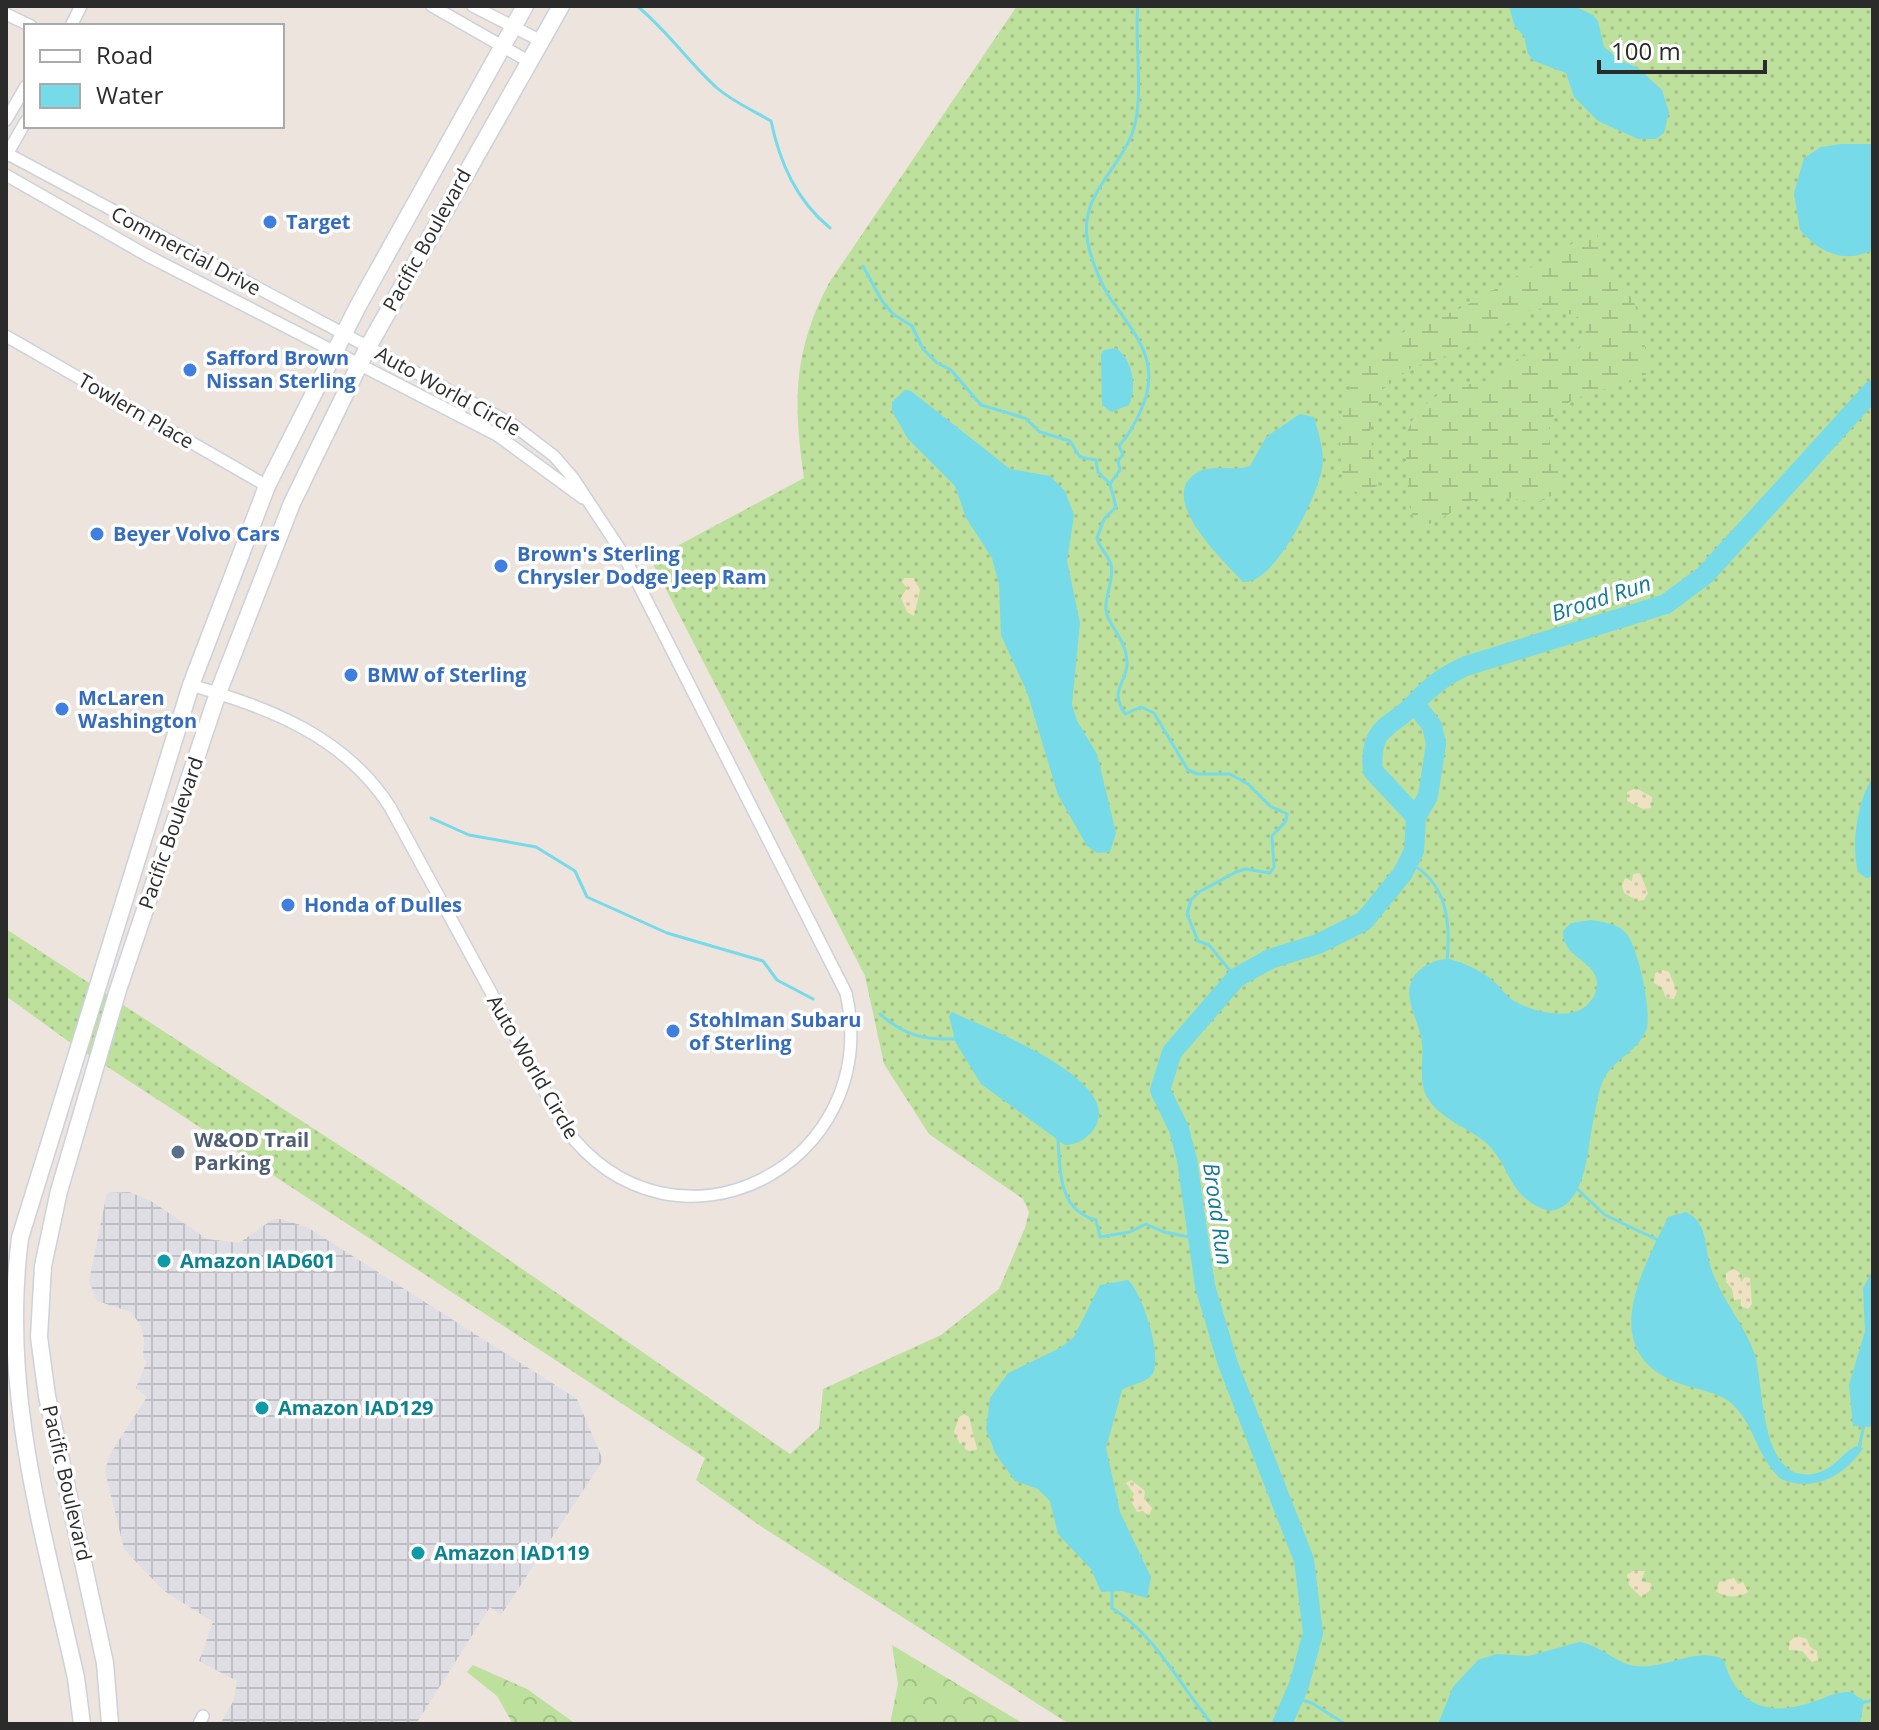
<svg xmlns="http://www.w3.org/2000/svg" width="1879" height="1730" font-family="'Open Sans',sans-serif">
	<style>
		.industrial { fill: url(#industrial-grid) }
		.grass { fill: url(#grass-dots) }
		.forest { fill: url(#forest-crowns) }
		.wetland { fill: url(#wetland-marsh) }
		.sand { fill: url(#sand-dots) }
		.water { fill: #76dae9 }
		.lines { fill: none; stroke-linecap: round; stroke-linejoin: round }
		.stream { stroke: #76dae9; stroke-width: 3 }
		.river { stroke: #76dae9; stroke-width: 20 }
		.minor-casing { stroke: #ccd1db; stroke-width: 14 }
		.secondary-casing { stroke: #ccd1db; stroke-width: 19 }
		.minor { stroke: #fff; stroke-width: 11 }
		.secondary { stroke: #fff; stroke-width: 16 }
		.shop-dot { fill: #3f7fe0; stroke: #fff; stroke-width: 3 }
		.service-dot { fill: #5c6f8a; stroke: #fff; stroke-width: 3 }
		.culture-dot { fill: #0f9aa8; stroke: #fff; stroke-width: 3 }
		.labels { text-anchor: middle; stroke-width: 7; stroke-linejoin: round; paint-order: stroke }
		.shop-label { font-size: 20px; font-weight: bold; fill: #366cbe; stroke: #fff; text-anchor: start }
		.street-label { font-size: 20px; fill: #2b2b2b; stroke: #fff }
		.service-label { font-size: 20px; font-weight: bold; fill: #4e5e75; stroke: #fff; text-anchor: start }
		.culture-label { font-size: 20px; font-weight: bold; fill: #0d838f; stroke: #fff; text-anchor: start }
		.water-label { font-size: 22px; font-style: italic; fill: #147a95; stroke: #fff }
	</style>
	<defs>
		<pattern id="industrial-grid" width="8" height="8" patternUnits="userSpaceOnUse" patternTransform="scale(2)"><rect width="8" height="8" fill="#dfdee5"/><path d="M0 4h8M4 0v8" fill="none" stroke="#c0bfc5"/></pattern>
		<pattern id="grass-dots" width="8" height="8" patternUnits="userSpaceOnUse" patternTransform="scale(2)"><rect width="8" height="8" fill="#bde09d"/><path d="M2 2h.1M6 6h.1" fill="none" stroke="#a3c087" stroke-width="1.8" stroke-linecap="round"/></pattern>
		<pattern id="forest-crowns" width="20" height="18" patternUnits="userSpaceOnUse" patternTransform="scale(2)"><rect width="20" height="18" fill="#bde09d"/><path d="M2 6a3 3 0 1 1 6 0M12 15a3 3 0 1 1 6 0" fill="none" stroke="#a3c087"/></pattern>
		<pattern id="wetland-marsh" width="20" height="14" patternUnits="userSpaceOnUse" patternTransform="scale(2)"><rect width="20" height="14" fill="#bde09d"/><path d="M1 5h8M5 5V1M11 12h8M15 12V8" fill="none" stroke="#a3c087"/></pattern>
		<pattern id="sand-dots" width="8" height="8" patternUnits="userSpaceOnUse" patternTransform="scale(2)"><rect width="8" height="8" fill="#efe2c2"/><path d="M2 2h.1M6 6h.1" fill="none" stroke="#cdc2a7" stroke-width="1.8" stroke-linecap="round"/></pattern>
	</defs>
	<rect width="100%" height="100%" fill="#ece4dd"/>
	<path class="industrial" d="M129 1192 151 1201 207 1239 239 1243 272 1220 280 1219 307 1227 577 1399 603 1460 501 1615 490 1607 416 1724H220L234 1700 237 1681 199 1661 213 1622 163 1590 124 1549 105 1471 109 1456 147 1397 136 1388 147 1361 143 1358 144 1339 141 1326 131 1312 97 1301 89 1281 107 1193Z"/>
	<path class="grass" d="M1017 6H1873V1724H1069L759 1525 696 1480 705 1458 68 1041 6 996V929L402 1186 790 1454 819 1428 823 1389 941 1335 999 1289 1025 1228 1029 1212 1023 1199 929 1134 884 1064 865 976 651 560 804 478C793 402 793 352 829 283Z"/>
	<path class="forest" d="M892 1645 1024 1724H890L898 1684Z
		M473 1665 527 1689 576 1724H513L497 1696 467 1672Z"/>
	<path class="wetland" d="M1592 233 1597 234 1600 261 1634 301 1647 357 1646 374 1640 380C1604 391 1530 397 1553 453 1558 463 1563 477 1557 488 1543 514 1510 494 1489 496 1463 498 1444 524 1417 527L1409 505 1406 455 1407 432 1417 411 1447 388 1497 379 1521 356 1579 349C1603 316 1556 307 1532 309L1461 351 1411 368 1383 389 1370 431 1377 486 1360 493 1349 490C1331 460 1343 381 1368 356 1394 330 1433 322 1465 306 1508 283 1549 255 1592 233Z"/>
	<path class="sand" d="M904 578H914L920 590 914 616 907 612 901 598 907 588 902 582Z
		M1636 788 1652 797 1651 808 1643 809 1627 801V792Z
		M1640 873 1648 893 1644 900 1638 901 1624 893 1622 886 1625 878 1632 881 1633 874Z
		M1663 970 1669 972 1677 991 1674 999 1666 998 1662 988 1654 983 1655 973Z
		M1733 1269 1740 1273 1741 1282 1745 1277 1750 1278 1752 1304 1748 1309 1741 1306V1299L1734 1300 1732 1289 1726 1282V1273Z
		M964 1414 969 1417 977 1449 971 1452 965 1449 964 1441 960 1444 954 1432 959 1417Z
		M1131 1480 1145 1491 1144 1499 1152 1508 1149 1516 1143 1511 1137 1512 1131 1501 1134 1494 1126 1483Z
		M1633 1571H1645L1641 1581 1651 1583 1652 1589 1641 1597 1629 1585 1627 1575Z
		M1734 1578 1738 1584 1743 1582 1748 1592C1739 1598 1724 1598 1716 1591L1719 1582Z
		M1796 1636 1807 1639 1810 1647 1817 1651 1818 1660 1812 1662 1802 1651 1789 1650V1642Z"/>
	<path class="water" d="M1509 6H1574L1593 15 1598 21 1604 47 1620 60 1638 68 1662 90 1669 112 1664 133 1656 139H1638L1598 121 1574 97 1566 73 1534 61 1528 54 1524 36 1515 27Z
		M1841 144H1873V250C1844 264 1820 253 1800 230L1794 193 1804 158 1821 147Z
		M1116 348C1133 360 1137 387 1129 405L1111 412 1102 405 1101 354 1104 350Z
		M905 390 911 391 1010 469 1050 476 1065 491 1074 515 1067 561 1080 623 1072 704 1077 721 1097 754 1116 833 1110 852 1097 853 1087 846 1058 795 1027 692 1001 635 999 584 992 558 966 518 955 486 908 439 892 411V402Z
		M1300 414 1314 417C1319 435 1326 455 1321 473 1315 500 1274 585 1243 582 1226 563 1157 500 1195 474 1211 463 1233 472 1250 466L1266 437Z
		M1873 777V876L1866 878 1858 872C1851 843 1857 801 1873 777Z
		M1591 920C1602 922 1616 923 1625 932 1638 944 1653 1016 1646 1031 1637 1050 1621 1056 1609 1071 1599 1082 1597 1103 1594 1117 1587 1146 1588 1206 1550 1211 1506 1198 1513 1167 1485 1142 1467 1127 1440 1119 1427 1097 1418 1081 1424 1060 1422 1043 1420 1019 1395 990 1421 969 1429 963 1438 959 1449 959 1464 963 1481 970 1493 981 1500 986 1504 994 1511 999 1528 1011 1569 1021 1586 1006 1592 1000 1597 994 1597 985 1598 960 1562 959 1563 931L1571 923Z
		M952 1012C982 1027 1133 1081 1092 1132 1084 1140 1076 1145 1065 1145L981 1084 956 1043 949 1016Z
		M1686 1212C1708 1223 1704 1244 1710 1265 1719 1296 1743 1322 1754 1352 1765 1384 1758 1488 1817 1473 1835 1468 1841 1454 1856 1446L1863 1448C1845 1476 1813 1493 1781 1479 1756 1456 1754 1423 1731 1403 1714 1389 1688 1389 1669 1379 1598 1344 1645 1266 1668 1217Z
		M1873 1270V1427L1853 1426 1849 1385 1865 1331 1863 1288Z
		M1128 1280C1142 1292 1165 1361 1151 1376 1145 1383 1131 1384 1122 1390L1106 1448 1120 1512 1151 1577 1147 1598 1122 1591 1101 1592 1091 1569 1058 1534 1050 1501 1038 1489 1015 1481 995 1453 986 1429 990 1398 1008 1373 1060 1348 1074 1337 1100 1285Z
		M1579 1642C1602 1645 1615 1664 1636 1666 1665 1670 1698 1645 1724 1660 1736 1706 1770 1718 1815 1701 1828 1697 1836 1691 1851 1692L1864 1701 1860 1724H1438L1453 1687 1478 1660 1496 1654 1529 1656Z"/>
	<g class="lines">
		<path class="stream" d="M637 6C667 30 688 62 717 88 732 101 754 111 771 121 780 163 796 200 830 228
			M863 266 882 301 893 314 912 326 923 349 937 363 951 370 981 405 1025 418 1040 432 1070 441 1080 457 1096 460 1098 472 1110 484 1116 507 1104 519 1097 538C1099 548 1108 554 1111 565 1115 581 1102 599 1107 615 1113 631 1126 641 1127 661 1128 684 1108 688 1125 714L1141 707 1154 713 1188 770 1198 774H1230L1248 784 1270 806 1287 814 1286 821 1272 836 1274 867 1270 873 1245 869 1236 872 1199 892 1191 900 1187 914 1198 941 1209 945 1236 978
			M1110 484 1120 470 1118 460 1123 455 1119 446C1129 435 1135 424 1141 410 1161 366 1140 340 1115 305 1103 290 1092 262 1088 244 1078 196 1117 173 1132 134 1145 102 1134 41 1138 6
			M431 818 469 835 536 847 575 871 587 897 667 933 763 961 777 980 813 999
			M1408 862C1447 882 1451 921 1447 962
			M880 1014C905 1036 924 1040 956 1039
			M1058 1139C1060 1170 1058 1210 1096 1220L1100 1237 1130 1232 1146 1224 1164 1232 1199 1239
			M1576 1188 1605 1215 1660 1241
			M1859 1448 1864 1425
			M1112 1591V1608C1156 1636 1179 1684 1212 1724
			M1295 1698 1312 1703 1345 1724
			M1861 1703 1873 1700"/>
		<path class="river" d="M1416 817 1373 771C1368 724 1394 727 1416 702 1432 685 1444 676 1466 666L1666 604 1705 575 1873 390
			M1282 1724 1299 1685 1313 1633 1304 1560 1228 1364 1205 1286 1187 1160 1179 1129 1160 1090 1172 1052 1236 978 1270 959 1318 944 1364 921 1403 873 1414 851 1416 817 1428 796 1436 744 1432 726 1415 704"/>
		<defs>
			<path id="minor" d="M432 6 528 61
				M473 6 539 40
				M6 14 31 26
				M71 26 81 6
				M6 120 26 86
				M6 153 512 424 554 456 573 478 623 554 846 993C885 1167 672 1273 565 1128L390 807C344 735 268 708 191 685
				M6 156 26 121
				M6 175 148 256 497 435 583 498
				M6 336 267 486
				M199 1724 203 1716"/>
			<path id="secondary" d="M82 1724 76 1678C43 1529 0 1392 20 1238L191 685 267 486 358 306 525 6
				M110 1724 105 1663 47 1396 39 1337 43 1266 59 1191 118 990 218 693 292 503 368 347 561 6"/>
		</defs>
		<use href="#minor" class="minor-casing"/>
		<use href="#secondary" class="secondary-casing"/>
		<use href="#minor" class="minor"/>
		<use href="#secondary" class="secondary"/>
	</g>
	<g class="shop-dot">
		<circle cx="270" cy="222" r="8"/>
		<circle cx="190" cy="370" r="8"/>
		<circle cx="97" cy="534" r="8"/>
		<circle cx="501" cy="566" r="8"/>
		<circle cx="351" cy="675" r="8"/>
		<circle cx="62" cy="709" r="8"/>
		<circle cx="288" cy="905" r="8"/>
		<circle cx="673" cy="1031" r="8"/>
	</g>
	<circle class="service-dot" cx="178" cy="1152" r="8"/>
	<g class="culture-dot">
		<circle cx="164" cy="1261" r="8"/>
		<circle cx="262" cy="1408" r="8"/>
		<circle cx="418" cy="1553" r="8"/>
	</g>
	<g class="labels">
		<g class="shop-label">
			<text x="286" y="229">Target</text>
			<text x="206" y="365">Safford Brown<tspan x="206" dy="23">Nissan Sterling</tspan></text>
			<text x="113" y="541">Beyer Volvo Cars</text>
			<text x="517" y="561">Brown's Sterling<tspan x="517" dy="23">Chrysler Dodge Jeep Ram</tspan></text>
			<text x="367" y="682">BMW of Sterling</text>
			<text x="78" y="705">McLaren<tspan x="78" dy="23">Washington</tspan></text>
			<text x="304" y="912">Honda of Dulles</text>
			<text x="689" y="1027">Stohlman Subaru<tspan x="689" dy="23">of Sterling</tspan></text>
		</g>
		<g class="street-label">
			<text transform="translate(427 240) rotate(-61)" y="7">Pacific Boulevard</text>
			<text transform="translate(186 251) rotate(28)" y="7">Commercial Drive</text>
			<text transform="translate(448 391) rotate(29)" y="7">Auto World Circle</text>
			<text transform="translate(136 411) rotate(30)" y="7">Towlern Place</text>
			<text transform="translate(171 833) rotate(-71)" y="7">Pacific Boulevard</text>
			<text transform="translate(533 1067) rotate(60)" y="7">Auto World Circle</text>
			<text transform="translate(67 1483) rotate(77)" y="7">Pacific Boulevard</text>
		</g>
		<g class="service-label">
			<text x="194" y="1147">W&amp;OD Trail<tspan x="194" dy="23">Parking</tspan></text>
		</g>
		<g class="culture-label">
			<text x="180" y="1268">Amazon IAD601</text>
			<text x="278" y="1415">Amazon IAD129</text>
			<text x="434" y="1560">Amazon IAD119</text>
		</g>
		<g class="water-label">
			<text transform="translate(1601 598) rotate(-18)" y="8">Broad Run</text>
			<text transform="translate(1218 1214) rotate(82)" y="8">Broad Run</text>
		</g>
	</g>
	<rect width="1879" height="1730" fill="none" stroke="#2b2b2b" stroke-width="16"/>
	<rect x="24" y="24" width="260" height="104" fill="#ffffff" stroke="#aaaaaa" stroke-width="2"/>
	<rect x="40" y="50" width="40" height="12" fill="#ffffff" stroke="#aaaaaa" stroke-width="2"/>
	<text x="96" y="64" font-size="24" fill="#2b2b2b">Road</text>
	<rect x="40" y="84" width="40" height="24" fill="#76dae9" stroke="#aaaaaa" stroke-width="2"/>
	<text x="96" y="104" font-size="24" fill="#2b2b2b">Water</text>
	<path d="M1599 60v12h166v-12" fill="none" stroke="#2b2b2b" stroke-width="4"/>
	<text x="1611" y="60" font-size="24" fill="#2b2b2b" stroke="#ffffff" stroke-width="6" paint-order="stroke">100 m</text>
</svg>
